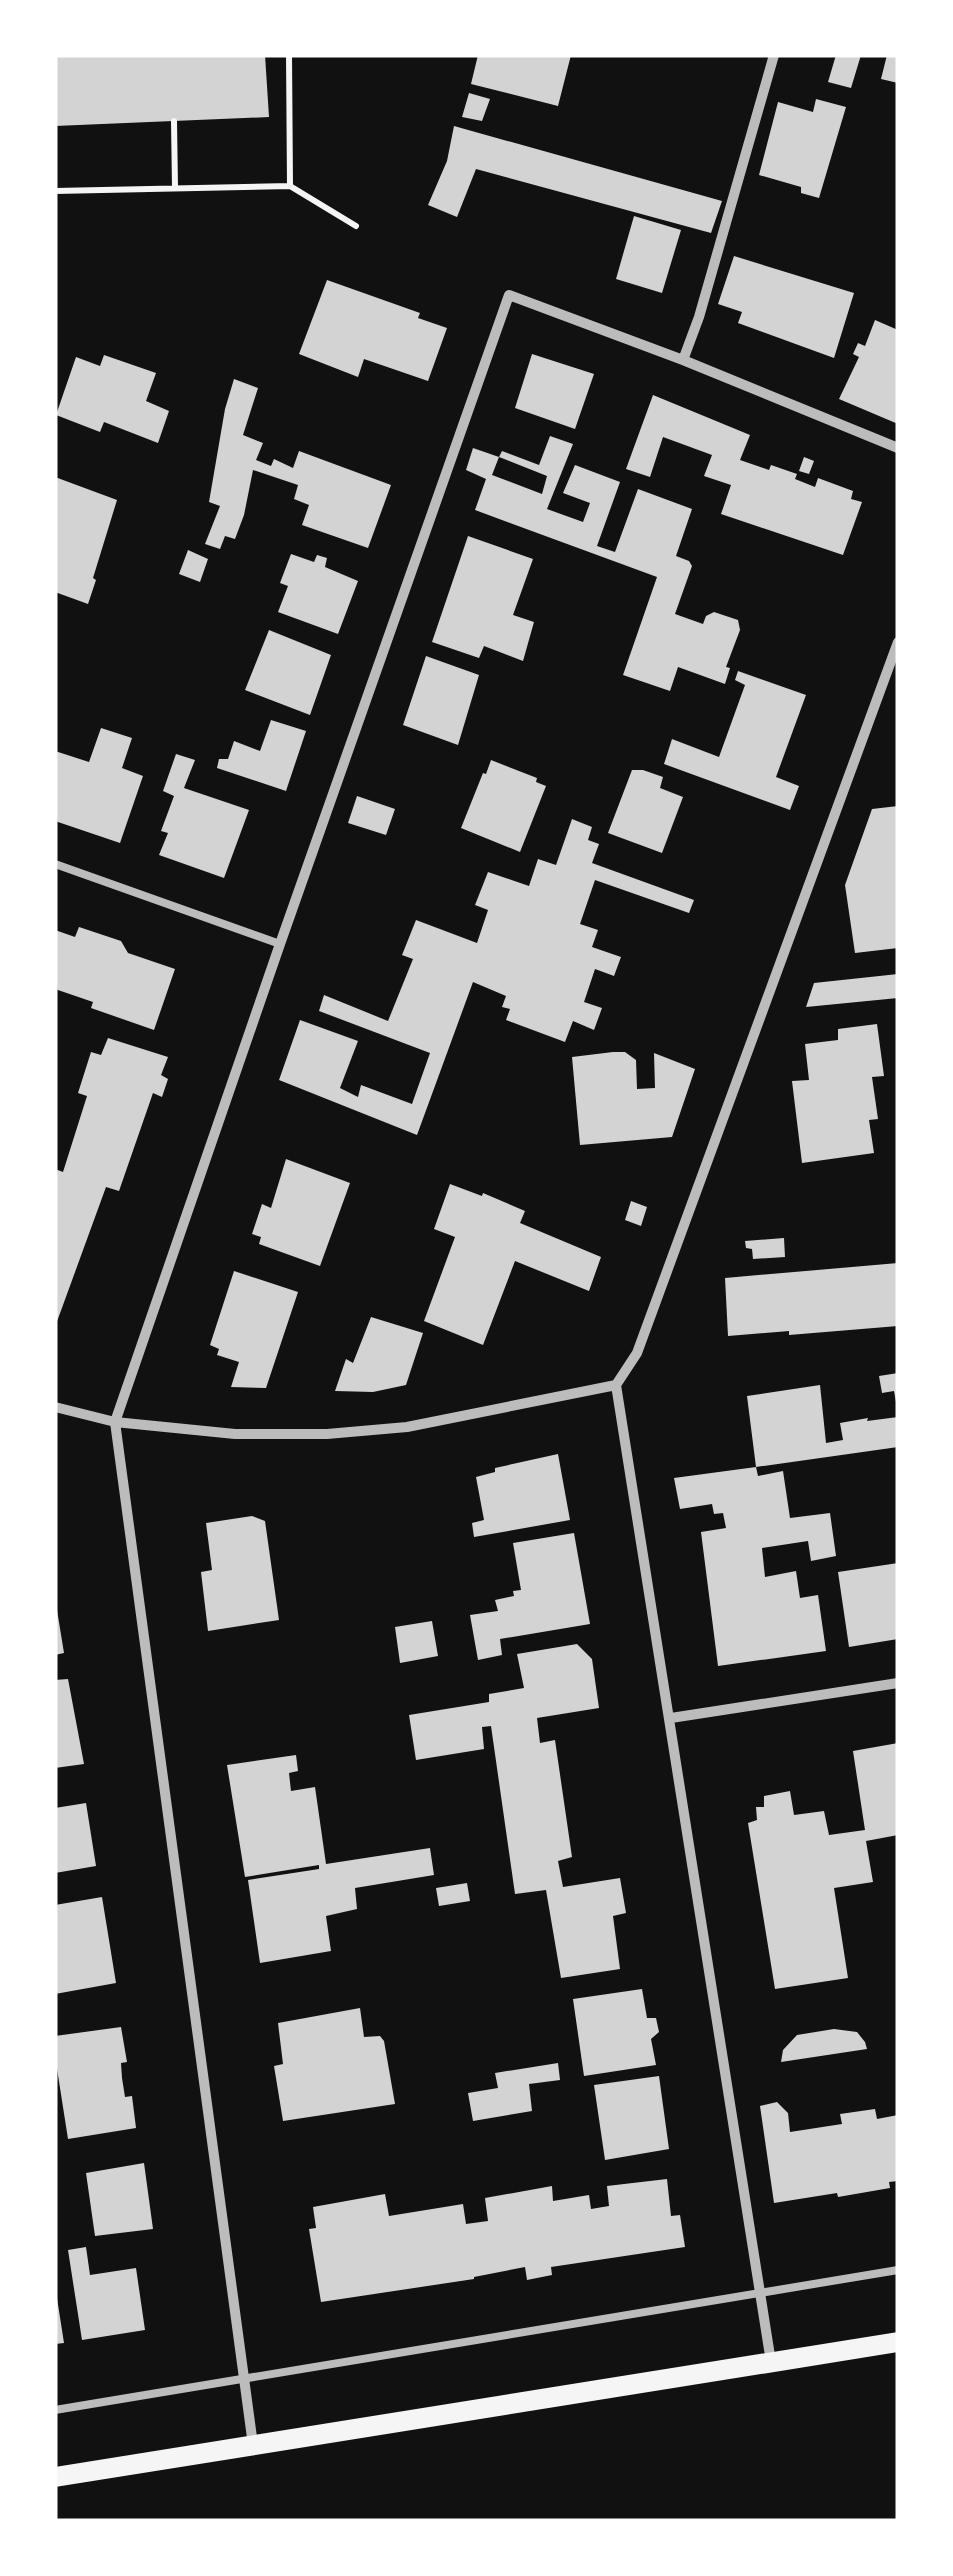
<svg xmlns="http://www.w3.org/2000/svg" width="953" height="2576" font-family="Poppins,sans-serif">
	<style>
		.building { fill: #d3d3d3 }
		.lines { fill: none; stroke-linecap: round; stroke-linejoin: round }
		.path { stroke: #f5f5f5; stroke-width: 6 }
		.service { stroke: #bcbcbc; stroke-width: 8 }
		.minor { stroke: #bcbcbc; stroke-width: 10 }
		.secondary { stroke: #f5f5f5; stroke-width: 20 }
	</style>
	<rect width="100%" height="100%" fill="#111"/>
	<path class="building" d="M55 55H265L269 117 55 126Z
		M478 55H571L558 106 471 84Z
		M836 55H861L851 88 828 82Z
		M887 55H898V83L881 79Z
		M469 93 490 99 482 121 462 117Z
		M816 99 846 107 819 198 801 193V187L759 175 778 102 813 112Z
		M454 126 722 201 711 233 476 169 457 217 428 205 447 161Z
		M634 216 681 230 662 293 616 279Z
		M734 256 854 293 834 358 738 323 742 312 718 304Z
		M327 280 420 313 418 318 447 328 428 381 364 359 358 377 299 354Z
		M875 320 898 330V424L839 399 859 357 853 354 858 343 865 346Z
		M532 354 594 374 575 429 515 408Z
		M104 355 156 373 146 401 169 411 158 443 104 422 100 432 56 415 76 357 100 366Z
		M234 379 258 388 243 435 263 443 256 460 271 466 274 459 293 468 299 451 391 485 368 548 302 525 309 505 294 499 298 485 253 470 244 515 235 539 225 536 220 549 205 544 220 506 209 502 225 409Z
		M653 395 750 435 740 460 769 470 771 465 797 474 795 479 815 487 818 478 853 491 851 499 862 502 843 555 721 514 731 485 704 476 712 455 663 437 650 477 626 469Z
		M550 436 573 444 547 509 583 522 590 503 563 493 575 465 620 482 597 546 615 552 638 489 692 509 676 556 689 561 692 566 675 614 703 624 706 616 714 612 738 620 740 630 726 667 730 668 725 684 678 667 670 691 623 675 657 577 475 510 486 479 466 470 473 448 499 457 492 475 542 494 547 476 499 457 502 451 539 465Z
		M804 457 814 461 809 474 799 471Z
		M55 477 117 500 93 578 96 580 88 604 55 592Z
		M468 536 533 559 513 615 534 622 523 661 484 646 479 658 432 642Z
		M188 550 208 559 200 582 179 574Z
		M291 554 314 562 317 555 327 558 325 567 358 581 338 634 278 612 288 586 280 583Z
		M269 630 331 655 310 715 245 690Z
		M426 656 479 675 458 745 403 725Z
		M738 671 806 695 776 777 799 786 790 810 664 764 672 739 719 757 745 685 735 680Z
		M271 720 306 731 286 791 217 768 219 759H228L234 741 260 751Z
		M101 728 132 738 122 768 143 776 120 843 55 821V751L89 762Z
		M176 754 195 760 184 788 249 810 224 878 159 855 168 833 161 831 174 796 163 791Z
		M491 760 537 778 536 782 546 786 520 852 461 828 483 773 486 774Z
		M632 770H643L663 777 660 788 683 797 662 853 608 833Z
		M357 796 395 809 386 835 348 823Z
		M898 806V948L855 953 845 885 872 809Z
		M572 819 592 827 588 840 599 844 592 863 694 900 689 913 595 880 580 924 598 930 592 947 621 957 614 976 595 969 584 1002 602 1008 594 1030 573 1021 565 1042 506 1020 510 1009 502 1007 506 996 473 982 417 1135 279 1080 300 1020 358 1041 340 1088 358 1097 361 1085 412 1104 430 1053 319 1011 324 995 388 1021 413 959 402 955 416 920 477 943 488 910 475 905 488 872 529 886 538 859 556 865Z
		M79 927 121 941 128 953 175 969 154 1030 91 1008 93 1002 55 989V930L75 937Z
		M898 974V998L806 1007 814 983Z
		M877 1024 884 1076 872 1077 878 1119 869 1120 874 1153 802 1163 792 1081 809 1080 805 1044 838 1040V1029Z
		M108 1038 168 1057 161 1075 168 1079 162 1097 153 1093 119 1191 106 1187 55 1327V1169L63 1172 87 1096 78 1093 91 1052 101 1055Z
		M613 1052H625L636 1060 637 1089 655 1088 654 1053 695 1069 672 1137 580 1145 572 1057Z
		M286 1159 350 1183 320 1266 259 1244 261 1237 252 1234 262 1204 271 1208Z
		M450 1184 482 1196 483 1193 525 1211 520 1223 601 1257 589 1291 515 1261 483 1345 424 1321 455 1237 434 1229Z
		M631 1201 647 1207 641 1226 625 1220Z
		M784 1238 785 1257 753 1259 752 1249 746 1248 745 1241Z
		M898 1263V1326L789 1335V1331L728 1336 725 1278Z
		M234 1271 298 1292 266 1388 231 1387 239 1362 217 1355 219 1349 210 1345Z
		M371 1317 423 1333 406 1385 373 1392 335 1391 346 1359 353 1363Z
		M898 1373V1402H896L894 1391 882 1393 879 1376Z
		M820 1385 826 1443 843 1440 840 1423 868 1418 867 1421 898 1417V1447L756 1467 747 1396Z
		M558 1454 570 1520 474 1537 472 1523 484 1520 476 1477 495 1472V1468Z
		M756 1467 758 1476 783 1471 790 1518 830 1513 836 1556 811 1561 808 1541 762 1548 765 1577 796 1571 800 1598 818 1595 826 1651 718 1666 701 1532 726 1528 723 1513 714 1514 712 1504 680 1509 674 1478Z
		M252 1516 265 1521 279 1620 208 1631 201 1572 212 1570 206 1523Z
		M574 1533 590 1624 500 1639 502 1655 478 1660 470 1615 498 1611 495 1600 514 1596 513 1591 521 1590 513 1543Z
		M898 1563V1639L849 1647 838 1572Z
		M55 1610H57L64 1653 55 1655Z
		M432 1621 438 1656 400 1663 395 1627Z
		M577 1644 592 1659 599 1708 537 1718 540 1743 555 1740 572 1857 558 1861 563 1887 620 1878 626 1913 613 1916 620 1969 561 1978 546 1890 515 1894 491 1726 482 1727 484 1749 416 1760 409 1715 489 1702V1694L524 1688 517 1654Z
		M68 1679 84 1764 55 1768V1680Z
		M898 1743V1835L866 1841 873 1882 834 1888 848 1978 775 1989 748 1823 757 1820 756 1807H764V1796L790 1791 794 1815 824 1811 829 1835 865 1830 853 1751Z
		M296 1755 298 1771 289 1773 291 1791 315 1787 326 1864 430 1848 434 1875 355 1888 357 1909 326 1916 331 1951 260 1963 248 1880 319 1869V1865L245 1877 227 1765Z
		M86 1803 96 1866 55 1873V1808Z
		M467 1883 470 1901 439 1906 436 1888Z
		M102 1897 116 1983 55 1994V1905Z
		M642 1989 647 2018H656L659 2032 651 2039 656 2065 584 2076 573 1999Z
		M360 2008 364 2037 380 2036 384 2041 395 2104 283 2121 274 2066 283 2064 278 2023Z
		M121 2027 127 2062 121 2063 122 2078 125 2097 132 2096 136 2128 68 2139 55 2056V2036Z
		M834 2029 857 2032 865 2042 867 2049 781 2062 783 2050 797 2035Z
		M558 2063 560 2080 529 2084 532 2111 473 2121 468 2093 498 2088 495 2073Z
		M659 2076 669 2149 605 2160 594 2085Z
		M777 2102 788 2113 790 2132 842 2124 840 2114 875 2109 877 2119 898 2115V2181L889 2182 890 2188 838 2197 837 2193 774 2203 760 2106Z
		M144 2163 153 2229 95 2236 86 2173Z
		M667 2179 671 2216 680 2215 685 2247 551 2267 552 2275 527 2280 525 2267 474 2277V2279L321 2302 309 2229 316 2228 313 2207 385 2194 389 2216 463 2204 466 2224 488 2221 485 2198 552 2186 553 2201 589 2195 591 2209 609 2206 607 2186Z
		M86 2247 90 2275 136 2268 145 2330 82 2340 68 2250Z
		M55 2298H57L64 2343 55 2344Z"/>
	<g class="lines">
		<path class="path" d="M289 55 290 186 356 226
			M174 121 175 188
			M55 191 290 186"/>
		<path class="service" d="M55 864 280 944
			M55 2410 898 2270"/>
		<path class="minor" d="M683 360 699 317 774 55
			M55 1407 115 1422 235 1434H327L407 1427 616 1385
			M671 1718 898 1683
			M771 2362 616 1385 637 1353 898 642
			M253 2445 115 1422 280 944 509 295 683 360 898 448"/>
		<path class="secondary" d="M55 2477 898 2342"/>
	</g>
	<rect width="953" height="2576" fill="none" stroke="#ffffff" stroke-width="115"/>
</svg>
